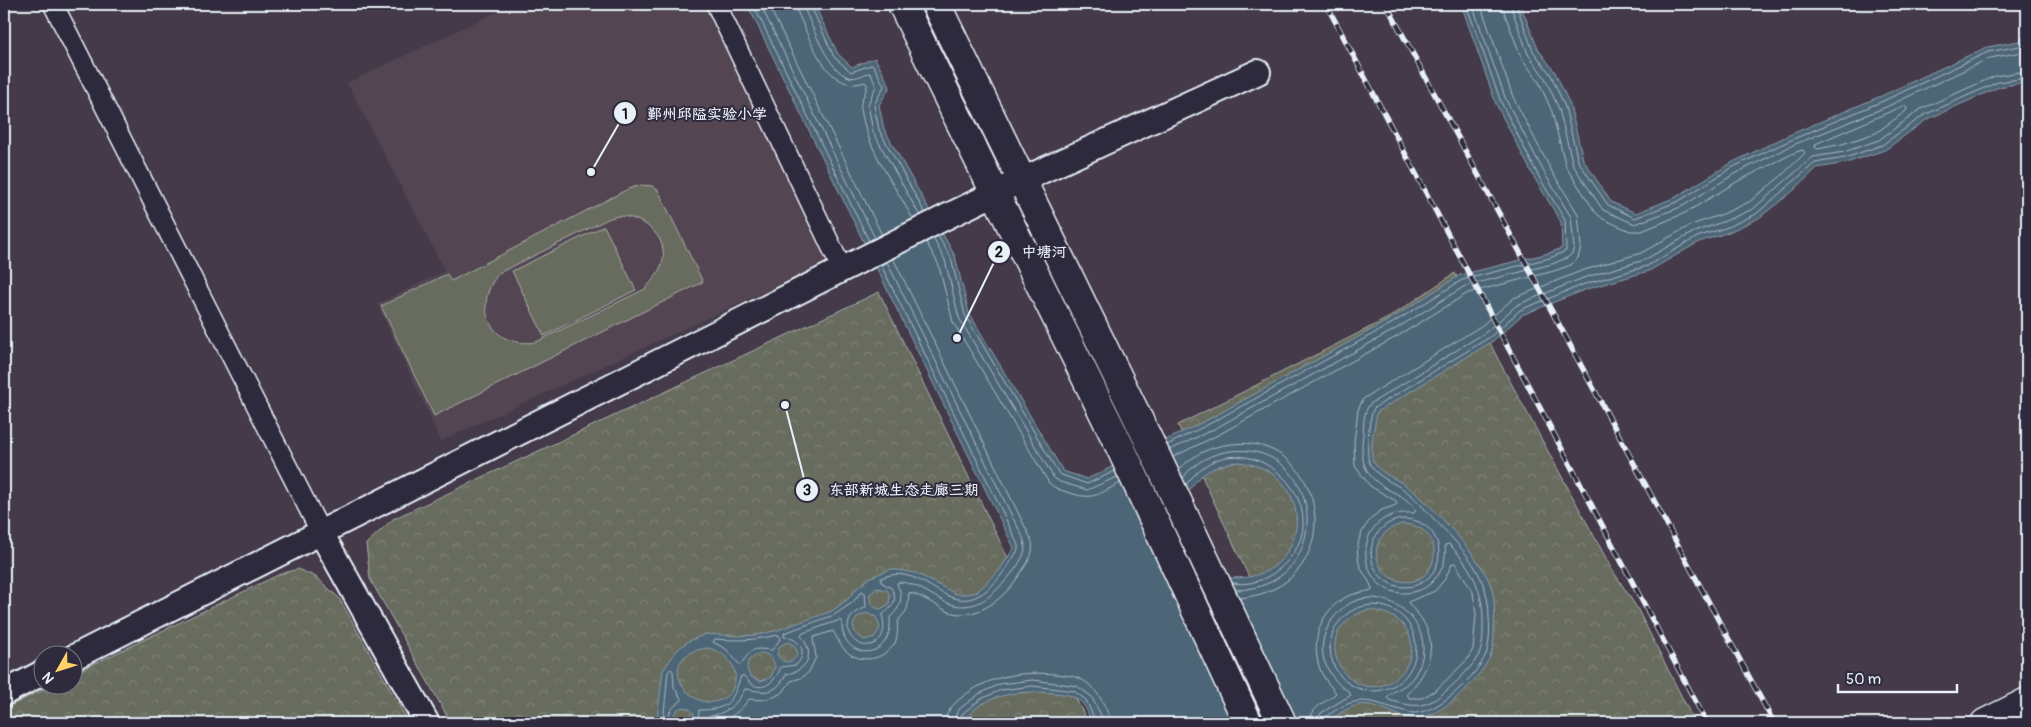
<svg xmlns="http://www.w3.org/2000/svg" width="2031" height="727" font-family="Pangolin,'LXGW WenKai TC',sans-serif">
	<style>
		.built { fill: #534551 }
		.park { fill: url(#park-crowns); stroke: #a8aeab }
		.pitch { fill: #686c5e; stroke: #a8aeab; fill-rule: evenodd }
		.water { fill: #4e6677; stroke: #8c9eab; fill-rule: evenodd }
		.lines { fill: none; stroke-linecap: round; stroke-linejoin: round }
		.shore { stroke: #aab9c4; stroke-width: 1 }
		.minor-casing { stroke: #e8f1f8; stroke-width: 22 }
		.tertiary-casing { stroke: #e8f1f8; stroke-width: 28 }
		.secondary-casing { stroke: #e8f1f8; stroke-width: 31 }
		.primary-casing { stroke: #e8f1f8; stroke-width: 31 }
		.minor { stroke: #2f2a3d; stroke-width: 19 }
		.tertiary { stroke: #2f2a3d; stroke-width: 24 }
		.secondary { stroke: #2f2a3d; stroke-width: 28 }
		.primary { stroke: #2f2a3d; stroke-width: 28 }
		.rail-casing { stroke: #e8f1f8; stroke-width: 5.5 }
		.rail { stroke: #2f2a3d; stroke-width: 4; stroke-dasharray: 11; stroke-linecap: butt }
		.leader { fill: none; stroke: #e8f1f8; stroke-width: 2 }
		.callout-dot { fill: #e8f1f8; stroke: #2f2a3d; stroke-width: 2 }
		.mark-label { font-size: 15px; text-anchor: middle; font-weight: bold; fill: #111 }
		.callout-label { font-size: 15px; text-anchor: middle; font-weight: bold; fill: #e8f1f8; stroke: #2f2a3d; stroke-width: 4; stroke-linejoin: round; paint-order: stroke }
	</style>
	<defs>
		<pattern id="park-crowns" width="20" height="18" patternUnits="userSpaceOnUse" patternTransform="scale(1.25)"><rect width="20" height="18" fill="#686c5e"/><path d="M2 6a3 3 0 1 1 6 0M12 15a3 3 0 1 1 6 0" fill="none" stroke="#7e8176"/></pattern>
	</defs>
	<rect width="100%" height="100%" fill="#443a49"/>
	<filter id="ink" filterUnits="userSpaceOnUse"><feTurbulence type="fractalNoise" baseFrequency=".02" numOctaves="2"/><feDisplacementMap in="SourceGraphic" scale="10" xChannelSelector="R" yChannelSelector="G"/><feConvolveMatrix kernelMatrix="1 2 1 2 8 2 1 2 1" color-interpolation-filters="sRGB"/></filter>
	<g filter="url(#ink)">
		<path class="built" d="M513 4H706L832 261 441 441 377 304 445 271 347 83Z"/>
		<path class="park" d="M1455 273 1498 359 1613 571 1637 608 1695 723H1317L1178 425 1390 317Z
			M879 292 1088 723H451L370 579 366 544 393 519Z
			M298 569 316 577 339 598 409 723H4V709L52 685 72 684 73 674 280 574Z"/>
		<path class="pitch" d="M641 185 652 186 658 190 703 282 434 416 381 306 447 274 451 281 628 189ZM618 216C640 216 667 234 663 259 661 271 652 281 645 289L536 342C491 349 471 307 499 273L610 218Z
			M604 226 636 290 544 336 512 271Z"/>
		<path class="water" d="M747 4H814L838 54 852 67 875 58 890 87 879 105 884 129 955 256 969 313 1063 471 1087 479 1209 419 1389 320 1460 275 1549 253 1562 248 1561 222 1535 179 1496 104 1461 4H1520L1538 49 1555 72 1570 105 1583 159 1611 202 1636 213 1676 197 1731 163 1789 135 1881 96 1987 47 2019 41 2027 35V82L1999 87 1926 120 1885 150 1846 163 1817 168 1793 191 1759 218 1729 232 1699 242 1649 271 1587 289 1522 315 1493 341 1377 412C1375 424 1369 451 1373 461 1380 475 1399 479 1409 488 1432 505 1483 560 1491 586 1495 599 1495 614 1494 627 1494 637 1494 648 1490 657 1479 680 1440 720 1413 718 1395 717 1376 701 1358 705 1346 708 1335 717 1325 723H1092C1089 717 1087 708 1082 703 1074 694 1063 694 1053 693 1023 690 980 693 963 723H692L694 714C686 701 669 709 676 723H658L657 719 663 670 678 649 689 641 706 634 738 636 758 635 778 630 832 611 848 599 857 588 871 577 891 569 916 573 956 594H968L977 592 999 571 1014 548ZM1238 462C1324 470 1311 589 1225 577L1183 502C1194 477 1211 465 1238 462ZM1402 524C1450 525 1440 589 1400 581 1390 579 1383 573 1379 564 1371 545 1383 529 1402 524ZM877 588 887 590 890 595 889 604 881 609C872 608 869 603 870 594ZM1367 610C1397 610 1422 634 1407 665 1403 673 1396 679 1388 683 1344 704 1305 630 1367 610ZM866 613 876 617 880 628 875 637 864 640 855 633 853 625 857 617ZM788 642 795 646 798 654 792 661C785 663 781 661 777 654L780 646ZM707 648C728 651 744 673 730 693 697 727 645 656 707 648ZM760 653C769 654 774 658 775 668L770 678 760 681 750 676C744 665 748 657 760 653Z"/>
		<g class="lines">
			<path class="shore" d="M753 4 869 241
				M760 4 875 238
				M768 4 882 235
				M796 4 798 13C810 39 828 95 865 82L867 84C868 92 859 99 861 109 867 149 894 184 913 219
				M804 4 805 10C813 28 829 72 849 77 856 79 862 75 868 73L871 74 876 86 868 104 873 132 920 216
				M810 4 834 57 851 72 871 65 874 66 884 86 874 105 879 130 925 213
				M1510 4 1528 54 1545 78 1559 109 1573 165 1603 210 1635 224 1681 207 1736 173 1793 145 1886 107 1990 58 2022 52 2027 49
				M1516 4 1533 51 1551 75 1565 107 1578 161 1608 205 1635 218 1679 201 1733 167 1791 140 1883 101 1988 52 2020 46 2027 41
				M1904 106 1907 108 1906 111 1876 133 1842 144 1818 149 1815 147 1816 144Z
				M938 236 951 258 965 315 1059 474 1087 484 1115 471
				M933 238 945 260 959 318 1054 478 1060 482 1087 490 1117 477
				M926 242 938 263 953 322 1049 483C1054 488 1060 490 1067 492 1093 501 1097 495 1120 483
				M1167 445 1211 423 1391 324 1462 280 1550 258 1566 251 1565 220 1539 177 1501 102 1466 4
				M1170 450 1214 429 1394 330 1465 286 1552 264 1567 258 1572 254 1574 247 1571 217 1545 174 1506 100 1472 4
				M1173 457 1218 435 1398 336 1468 293 1554 271 1571 265 1578 258 1581 247 1578 214 1551 170 1513 97 1480 4
				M1179 470C1193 454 1212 446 1232 444 1330 433 1352 589 1239 598
				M1183 478C1194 462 1213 453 1231 451 1326 441 1337 588 1236 590
				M1186 485C1241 406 1352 508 1279 569 1266 580 1249 586 1233 583
				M1371 553a34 34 0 1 1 68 0a34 34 0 1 1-68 0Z
				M1455 563 1473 592 1476 615 1473 649 1467 660 1436 690 1422 698H1409L1407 694C1426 675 1439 649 1424 623 1420 615 1412 609 1408 602L1435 591 1445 579 1452 564Z
				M1330 648a43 43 0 1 1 86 0a43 43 0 1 1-86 0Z
				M778 635 781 638 772 650C749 648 754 648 740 665L726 649 713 642 715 639C738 641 756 640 778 635Z
				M663 723 668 672 671 669 673 671 674 687 682 700C674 707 666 710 670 723
				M698 723 699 710C730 710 732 701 741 676H744C758 696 774 685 781 667L796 665C809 653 800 638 784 637V633L834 615 852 603 862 591 865 593 866 607C855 613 847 616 848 631 858 656 892 647 882 615 892 608 899 600 891 588L881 582V578C935 555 956 656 1018 550V545L1004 515 881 265
				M704 723 706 717C726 714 736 706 745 689 764 692 776 696 786 674 807 671 816 654 801 636L803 633 840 620 842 622C840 660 893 665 890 617 901 608 904 597 897 584L898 582C919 582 934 600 954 605 962 607 972 606 980 602 993 597 1026 562 1025 547 1025 536 1014 522 1010 512L887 262
				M715 723C731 719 740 711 749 699L761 700 774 697 783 692 791 681 801 678 809 672 816 657 813 639 814 637 833 631C837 637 839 644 845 650 859 665 885 660 895 643 899 634 896 626 899 620 900 617 904 615 906 611 909 605 908 599 909 593 919 594 937 606 947 611 976 623 1006 597 1020 574 1027 563 1036 553 1031 539L893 258
				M945 723C946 712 952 705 961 698 988 676 1020 671 1055 674 1063 675 1071 675 1078 678 1091 683 1098 693 1104 705 1107 711 1110 716 1110 723
				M953 723 958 710 979 694 1000 684 1033 680 1077 686 1091 696 1102 717 1103 723
				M959 723 962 714 981 699 1001 690 1033 686 1074 691 1086 700 1096 723
				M1310 723C1310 706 1326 703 1336 693 1332 687 1325 681 1322 674 1309 646 1318 612 1346 597 1354 593 1364 592 1372 590 1371 582 1363 574 1360 566 1352 544 1364 521 1382 510 1387 508 1393 507 1397 504L1396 501 1370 486 1355 466 1354 442 1358 410 1363 399 1481 326 1514 298 1581 271 1641 253 1691 225 1723 214 1749 202 1780 177 1805 153 1803 150 1796 152 1740 180 1685 213 1642 231H1630L1603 219 1596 213 1566 167 1552 112 1539 82 1521 57 1504 12 1502 4
				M1317 723 1321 713 1351 695C1349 690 1344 689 1340 685 1333 679 1327 669 1324 660 1320 646 1324 631 1332 620 1369 566 1450 622 1414 676 1407 687 1395 689 1387 697L1389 700C1422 710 1428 707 1454 684 1463 675 1475 664 1480 652 1483 644 1483 634 1483 625 1484 592 1472 567 1449 544L1445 545C1447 560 1442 573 1431 583 1424 590 1415 592 1406 593 1354 595 1348 508 1414 513L1416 511C1411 503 1404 497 1395 493 1366 479 1359 465 1363 434 1364 424 1363 412 1370 404L1486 332 1517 305 1583 278 1644 260 1694 232 1725 221 1753 209 1813 157 1844 152 1879 140 1921 109 1995 76 2027 71
				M1323 723C1324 716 1330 714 1336 710 1361 694 1374 703 1400 710 1405 711 1410 713 1415 713 1439 712 1477 676 1486 654 1490 643 1490 628 1489 617 1489 573 1461 547 1433 518 1424 509 1416 498 1406 491 1393 482 1378 478 1370 464 1365 456 1369 416 1374 408L1490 337 1520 310 1585 284 1647 266 1697 237 1728 227 1756 214 1815 163 1845 158 1882 145 1924 115 1998 82 2027 78"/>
			<defs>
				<path id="minor" d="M53 4 320 531
					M716 4 842 269"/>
				<path id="tertiary" d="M320 531 427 723
					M72 658 948 216 1022 180 1258 72
					M4 693 42 673"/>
				<path id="secondary" d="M902 4 1122 451 1248 723
					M936 4 1147 437 1282 723"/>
				<path id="primary" d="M1985 723 2027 702"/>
			</defs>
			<use href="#minor" class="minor-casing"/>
			<use href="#tertiary" class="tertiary-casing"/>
			<use href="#secondary" class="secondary-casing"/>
			<use href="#primary" class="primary-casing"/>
			<use href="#minor" class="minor"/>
			<use href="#tertiary" class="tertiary"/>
			<use href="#secondary" class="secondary"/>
			<use href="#primary" class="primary"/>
			<defs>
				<path id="rail" d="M1326 4 1707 723
					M1386 4 1774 723"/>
			</defs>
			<use href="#rail" class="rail-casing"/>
			<use href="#rail" class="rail"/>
		</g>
	</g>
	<path class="leader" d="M591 172L625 113M957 338L999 252M785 405L807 490"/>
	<g class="callout-dot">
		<circle cx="591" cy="172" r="5"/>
		<circle cx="957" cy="338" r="5"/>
		<circle cx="785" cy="405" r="5"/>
		<circle cx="625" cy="113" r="12"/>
		<circle cx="999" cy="252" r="12"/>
		<circle cx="807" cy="490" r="12"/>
	</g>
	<g class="mark-label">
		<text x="625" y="119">1</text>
		<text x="999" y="257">2</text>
		<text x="807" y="495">3</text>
	</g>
	<g class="callout-label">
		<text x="707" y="119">鄞州邱隘实验小学</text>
		<text x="1044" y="257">中塘河</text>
		<text x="904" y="495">东部新城生态走廊三期</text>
	</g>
	<rect width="2031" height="727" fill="none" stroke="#2f2a3d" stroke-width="20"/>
	<rect x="10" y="10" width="2011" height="707" fill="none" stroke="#e8f1f8" stroke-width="2" filter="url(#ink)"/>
	<g transform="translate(58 670) rotate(231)"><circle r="24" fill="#2f2a3d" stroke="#797a88"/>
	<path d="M0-4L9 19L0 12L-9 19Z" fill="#ffd166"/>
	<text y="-8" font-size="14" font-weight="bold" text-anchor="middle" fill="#e8f1f8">N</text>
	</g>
	<path d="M1838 684v8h119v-8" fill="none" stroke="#e8f1f8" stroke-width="2.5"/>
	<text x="1846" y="684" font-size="15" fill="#e8f1f8" stroke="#2f2a3d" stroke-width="4" paint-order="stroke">50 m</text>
</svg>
